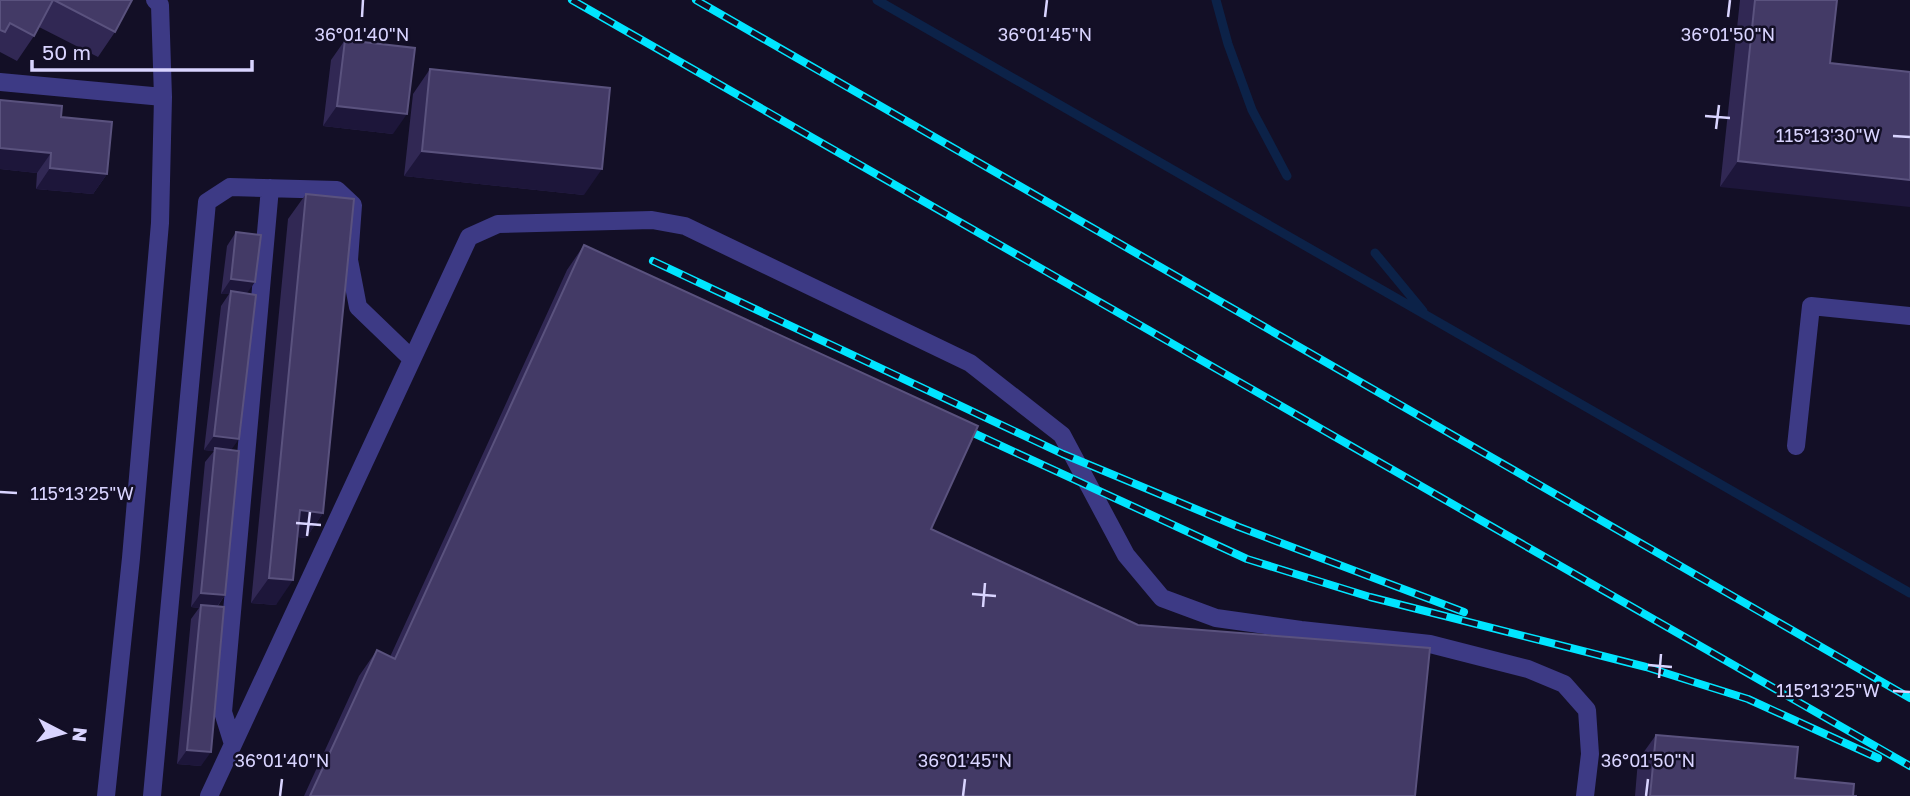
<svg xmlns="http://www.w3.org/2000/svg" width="1910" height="796" font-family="'Golos Text',sans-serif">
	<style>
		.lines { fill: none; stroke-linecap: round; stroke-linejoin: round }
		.stream { stroke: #0c2248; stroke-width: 9 }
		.minor { stroke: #3d3a85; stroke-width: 18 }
		.rail-casing { stroke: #00e5ff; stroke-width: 8 }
		.rail { stroke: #130f26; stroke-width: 5; stroke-dasharray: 16; stroke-linecap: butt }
		.wall { fill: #312854 }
		.shaded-wall { fill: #1d163a }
		.building { fill: #433a66; stroke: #5a527e; stroke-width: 2 }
		.ticks { fill: none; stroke: #d9d4ff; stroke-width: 2.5 }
		.ticks-label { font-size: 18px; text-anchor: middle; fill: #d9d4ff; stroke: #130f26; stroke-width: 5; stroke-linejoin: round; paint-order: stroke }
	</style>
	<rect width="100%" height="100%" fill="#130f26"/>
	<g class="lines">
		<path class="stream" d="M877 0 1910 593
			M1216 0 1228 44 1252 110 1287 176
			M1375 253 1423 311"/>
		<path class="minor" d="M0 82 163 97
			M1796 446 1811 306 1910 316
			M233 744 223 712 270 188
			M106 796 131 558 160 223 163 97 160 5 155 0
			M152 796 207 202 230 187 337 190 353 205 349 260 358 307 412 359
			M209 796 469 237 498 224 652 220 685 226 970 363 1062 435 1126 555 1162 598 1216 618 1301 630 1430 644 1528 669 1564 684 1587 710 1590 754 1585 796"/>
		<defs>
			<path id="rail" d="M572 0 1910 766
				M696 0 1910 698
				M653 261 1063 454 1239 527 1464 612
				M956 425 1247 559 1370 597 1646 667 1748 699 1878 758"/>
		</defs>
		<use href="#rail" class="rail-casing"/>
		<use href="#rail" class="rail"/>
	</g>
	<path class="wall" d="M0 0H132L115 32 98 57 39 27 34 36 17 61 0 52Z
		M1740 0H1837L1830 63 1720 187Z
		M345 40 393 134 323 126 331 60Z
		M430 69 584 195 404 176 413 94Z
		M0 100 61 117 107 174 93 194 36 189 37 173 0 169Z
		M306 194 323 513 306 538 297 537 276 605 251 603 288 219Z
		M236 232 247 293 231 450 225 595 218 606 201 766 177 764 191 619 199 608 191 607 205 462 214 451 204 450 221 306 229 294H221L227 246Z
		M584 245 931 529 1415 796H304L359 676 377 650 390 657 567 270Z
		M1656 735 1795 778 1857 796H1635L1638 760Z"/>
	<path class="shaded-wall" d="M337 106 407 114 393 134 323 126Z
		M0 148 51 153 37 173 0 169Z
		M422 151 602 169 584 195 404 176Z
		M1738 161 1910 180V207L1720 187Z
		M50 168 107 174 93 194 36 189Z
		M231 279 255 282 245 296 231 291 229 294H221Z
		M214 436 239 439 229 453 215 448 213 451 204 450Z
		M300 510 323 513 306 538 282 535Z
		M269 578 293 580 276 605 251 603Z
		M201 593 225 595 215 609 201 605 199 608 191 607Z
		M187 750 211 752 201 766 177 764Z"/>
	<path class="building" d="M0 0H53L34 36 10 23 5 32 0 30Z
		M54 0H132L115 32Z
		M1755 0H1837L1830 63 1910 72V180L1738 161Z
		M345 40 415 48 407 114 337 106Z
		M430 69 610 88 602 169 422 151Z
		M0 100 62 106 61 117 112 122 107 174 50 168 51 153 0 148Z
		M306 194 354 199 323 513 300 510 293 580 269 578Z
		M236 232 261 235 255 282 231 279Z
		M584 245 978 426 931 529 1138 625 1430 648 1415 796H310L377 650 395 659Z
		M231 291 256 295 239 439 214 436Z
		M215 448 239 451 225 595 201 593Z
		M201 605 224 607 211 752 187 750Z
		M1656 735 1798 747 1795 778 1854 784 1853 796H1857H1650Z"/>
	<path class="ticks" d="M362 17 363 0M1045 17 1047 0M1728 17 1730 0M1705 116 1730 118M1716 129 1719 105M1893 136 1910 137M0 492 17 493M296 523 321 525M307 536 310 512M972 594 996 596M983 607 985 583M1648 665 1672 667M1659 678 1661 654M1893 691 1910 692M280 796 282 779M963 796 965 779M1646 796 1648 779"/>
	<g class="ticks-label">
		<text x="362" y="41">36°01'40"N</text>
		<text x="1045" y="41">36°01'45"N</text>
		<text x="1728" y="41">36°01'50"N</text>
		<text x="1828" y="142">115°13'30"W</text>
		<text x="82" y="500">115°13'25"W</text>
		<text x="1828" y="697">115°13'25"W</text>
		<text x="282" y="767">36°01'40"N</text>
		<text x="965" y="767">36°01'45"N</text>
		<text x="1648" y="767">36°01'50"N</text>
	</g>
	<g transform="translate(63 733) rotate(96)" stroke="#130f26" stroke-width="5" paint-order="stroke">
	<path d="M0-5L12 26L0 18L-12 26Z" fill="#d9d4ff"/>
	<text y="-10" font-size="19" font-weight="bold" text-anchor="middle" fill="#d9d4ff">N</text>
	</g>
	<path d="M32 60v10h220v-10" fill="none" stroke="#d9d4ff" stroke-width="3.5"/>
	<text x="42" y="60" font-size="21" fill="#d9d4ff" stroke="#130f26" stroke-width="5" paint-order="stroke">50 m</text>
</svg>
